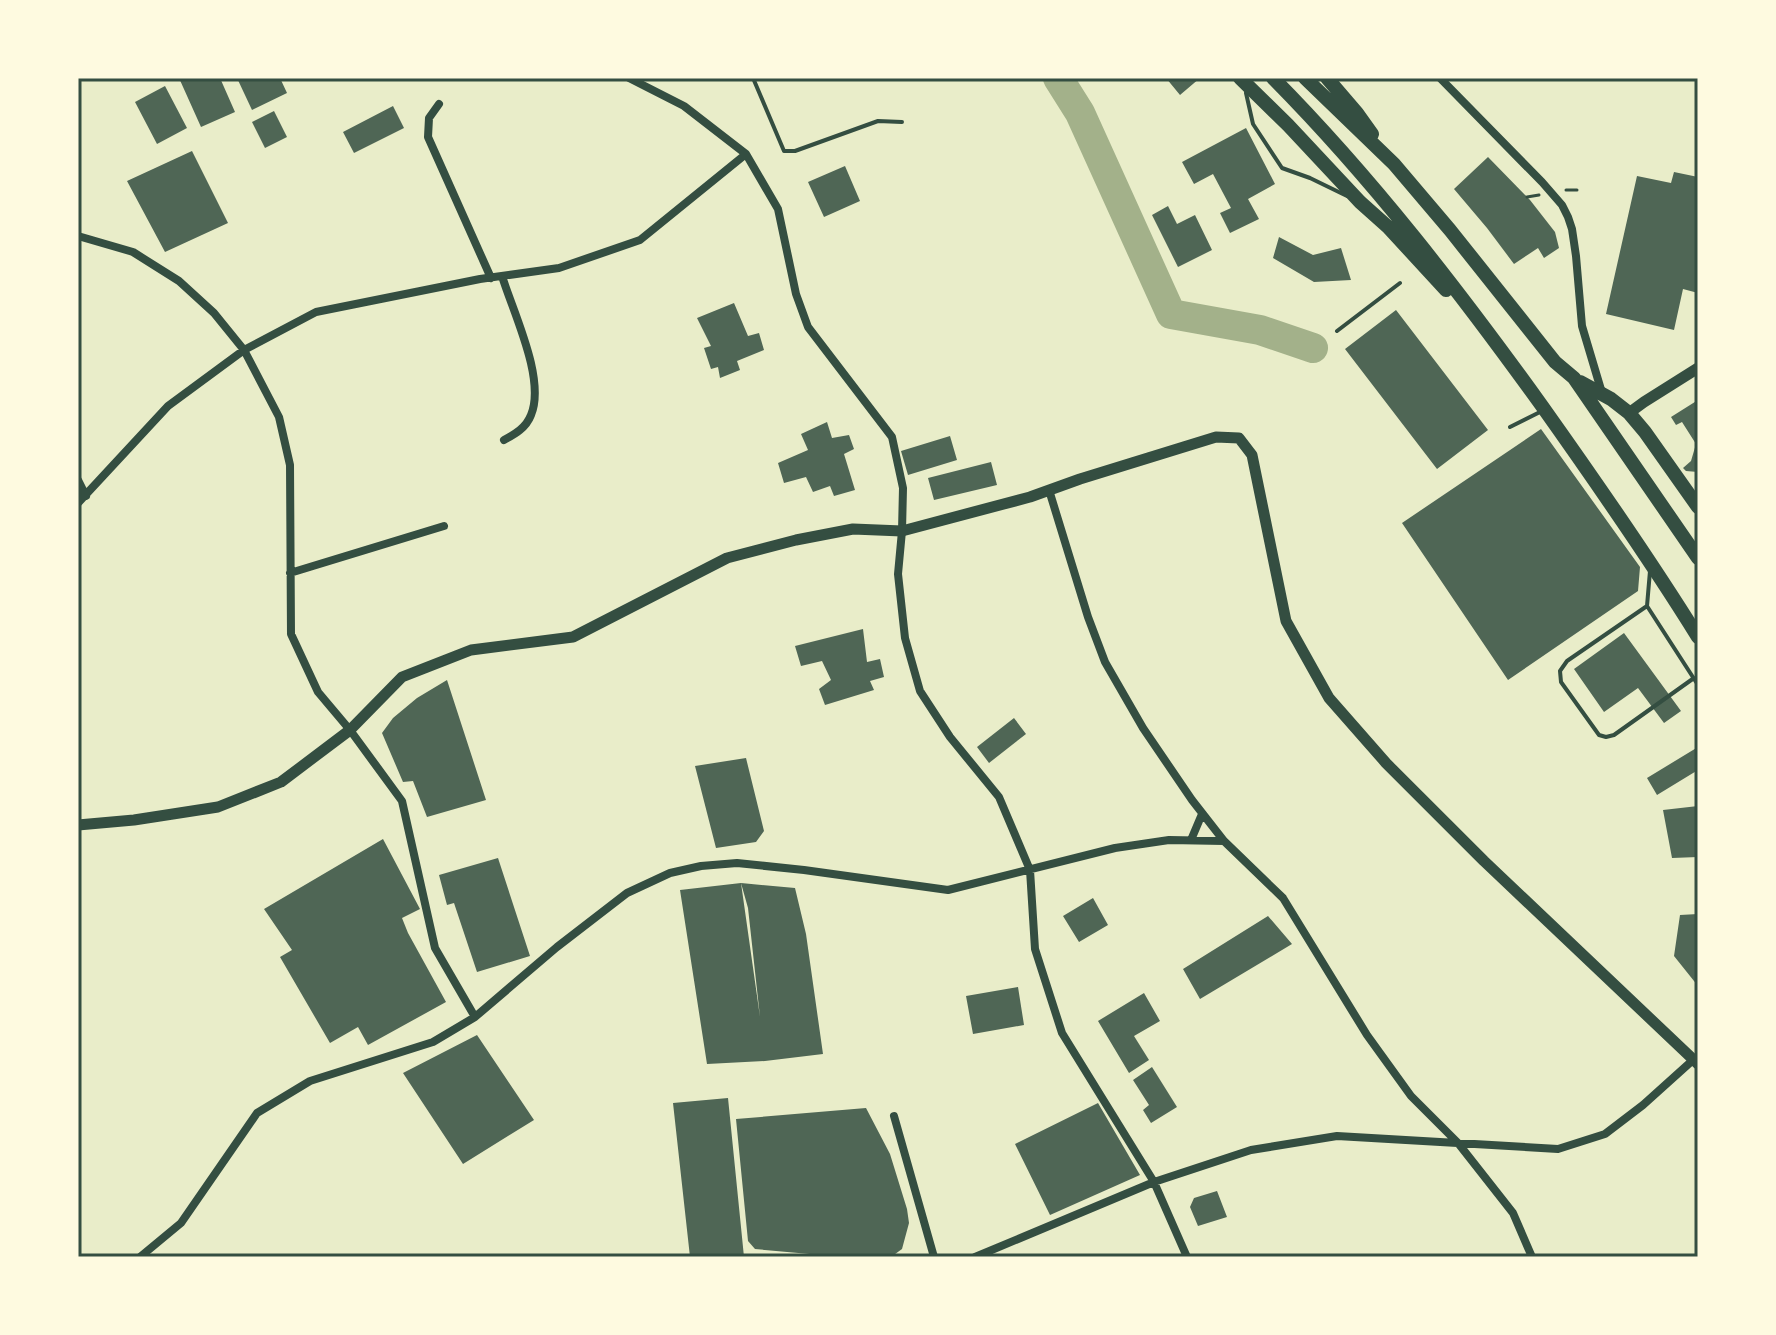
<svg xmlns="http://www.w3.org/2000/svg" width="1776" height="1335" font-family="'Source Serif 4',serif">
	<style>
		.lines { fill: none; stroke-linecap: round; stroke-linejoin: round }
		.river { stroke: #a3b18a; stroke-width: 30 }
		.building { fill: #4f6655 }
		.path { stroke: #344e41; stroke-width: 3 }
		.service { stroke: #344e41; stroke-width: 4 }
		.minor { stroke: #344e41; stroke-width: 8 }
		.tertiary { stroke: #344e41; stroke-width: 11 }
		.trunk { stroke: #344e41; stroke-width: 14 }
		.neatline { fill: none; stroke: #344e41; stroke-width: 3 }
	</style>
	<rect width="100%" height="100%" fill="#e9edc9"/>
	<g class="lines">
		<!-- river -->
		<path class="river" d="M1058,78L1080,113L1171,314L1260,330L1313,348"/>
	</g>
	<!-- building -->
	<path class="building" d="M179,78H220L235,112L201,127Z
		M237,78H280L287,93L252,110Z
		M1166,78H1200L1180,95Z
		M165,86L187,128L157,144L135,102Z
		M393,106L404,128L354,153L343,132Z
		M274,111L287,137L265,148L252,122Z
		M1246,128L1275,184L1248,199L1259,219L1230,233L1220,213L1231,208L1213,174L1194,184L1182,162Z
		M192,151L228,223L165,252L127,181Z
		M1488,157L1530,200L1555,232L1559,248L1544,258L1538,248L1514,264L1487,228L1454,189Z
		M845,166L860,201L824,217L808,182Z
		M1674,172L1698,177V293L1683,289L1674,330L1606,314L1637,176L1671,183Z
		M1168,206L1177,224L1195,215L1212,250L1178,267L1152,215Z
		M1279,237L1313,255L1341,248L1351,280L1314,282L1273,258Z
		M734,303L748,336L759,333L764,350L737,361L740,370L720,378L718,367L711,369L704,348L711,346L697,318Z
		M1396,310L1488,430L1437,469L1345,349Z
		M1698,400V472L1686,471L1683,468L1691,461L1696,444L1682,422L1676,425L1671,417Z
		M827,422L832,438L849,435L854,449L844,454L855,490L834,496L830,486L813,492L806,477L784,483L778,463L808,450L801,434Z
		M1541,429L1640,567L1638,591L1508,680L1402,523Z
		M950,436L957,460L908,475L901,451Z
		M991,462L997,485L934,500L928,478Z
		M863,629L867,662L880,659L884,677L870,681L874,690L825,705L819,689L831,680L822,661L801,666L795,646Z
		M1624,633L1681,711L1664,723L1638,688L1604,712L1574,669Z
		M447,680L486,800L427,817L413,781L403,782L382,733L393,718L417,698Z
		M1014,718L1026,734L989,763L977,747Z
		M1698,747V770L1657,795L1647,778Z
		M746,758L764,831L756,842L716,848L695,766Z
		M1698,806V857L1672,858L1663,810Z
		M383,839L420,909L402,918L408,933L446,1002L368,1045L358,1027L330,1043L280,957L292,950L264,909Z
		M498,858L530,956L477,972L454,903L447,905L439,875Z
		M741,883L795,888L806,934L823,1054L765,1061L707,1064L680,890L741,883L760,1017L748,908Z
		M1093,898L1108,925L1079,942L1063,916Z
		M1698,914V986L1674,956L1680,915Z
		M1268,916L1292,944L1200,999L1183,969Z
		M1018,987L1024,1025L973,1034L966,996Z
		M1144,993L1160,1021L1134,1036L1149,1060L1129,1073L1098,1021Z
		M477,1035L534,1120L463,1164L403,1073Z
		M1152,1067L1177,1107L1151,1123L1143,1110L1149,1105L1133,1080Z
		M728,1098L744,1257H690L673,1103Z
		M1098,1103L1140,1175L1050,1215L1015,1144Z
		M866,1108L890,1154L907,1209L909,1223L902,1249L891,1257H843L755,1249L748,1241L736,1119Z
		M1217,1191L1227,1217L1198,1226L1190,1207L1194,1198Z"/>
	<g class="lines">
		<!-- path -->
		<path class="path" d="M1566,190H1577
			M1527,197L1539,195"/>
		<!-- service -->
		<path class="service" d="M753,78L784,151H795L878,121L902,122
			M1246,93L1253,124L1282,168L1310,178L1347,196
			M1337,331L1400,283
			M1510,427L1540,412
			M1650,571L1647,606L1698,685
			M1647,606L1567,661L1560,671L1561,682L1599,735L1606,737L1614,735L1694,678"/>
		<!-- minor -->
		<path class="minor" d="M629,78L684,106L746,154L778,209L796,294L808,327L892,437L903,488L902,531L898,574L905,638L920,691L950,737L999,797L1030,870L1035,949L1062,1033L1154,1182L1187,1257
			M1440,78L1542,182L1562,205L1568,217L1572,229L1576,256L1582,326L1602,393
			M439,104L429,118L428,137L491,278
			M78,236L133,252L179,281L214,313L244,350L279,417L290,465L291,634L318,692L350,730L402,801L435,948L475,1017
			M502,276C513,312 546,379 531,415C526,428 515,434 504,440
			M78,480L86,496
			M1049,490L1088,617L1105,662L1143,728L1192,800L1224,841L1283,898L1367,1035L1411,1096L1458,1143L1513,1213L1532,1257
			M78,503L168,406L244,350L316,312L480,279L559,268L640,240L746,154
			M290,573L444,526
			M1191,840L1202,814
			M894,1116L934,1257
			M140,1257L181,1223L257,1113L310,1081L433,1042L475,1017L557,947L627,893L670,873L701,866L737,863L804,870L948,890L1115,848L1169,840L1224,841
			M975,1257L1154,1182L1251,1150L1337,1136L1558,1149L1605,1134L1643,1105L1693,1060"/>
		<!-- tertiary -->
		<path class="tertiary" d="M1629,413L1644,402L1698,368
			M78,825L134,820L218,807L281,782L350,730L402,677L471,650L573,637L727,558L796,540L853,529L902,531L1030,497L1080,479L1216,437L1239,438L1252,455L1286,621L1329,698L1386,763L1484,861L1698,1064"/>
		<!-- trunk -->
		<path class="trunk" d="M1240,78L1288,125L1360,202L1388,227L1446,290
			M1273,78C1373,179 1459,291 1542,406C1596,482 1649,558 1698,637
			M1305,78L1394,164L1450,230L1555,362L1574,378L1698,558
			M1327,78L1357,113L1372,134
			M1580,382L1611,399L1629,413L1645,432L1698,507"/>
	</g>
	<!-- border -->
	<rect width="1776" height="1335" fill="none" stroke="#fefae0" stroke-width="160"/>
	<rect x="80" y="80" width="1616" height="1175" class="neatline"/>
</svg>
